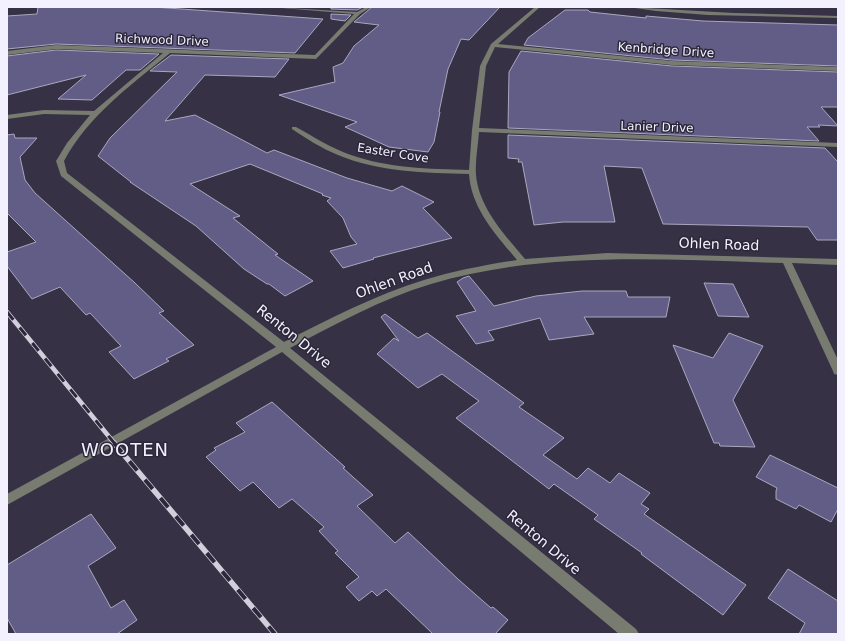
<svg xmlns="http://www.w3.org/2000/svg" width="845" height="641" font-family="'DejaVu Sans',sans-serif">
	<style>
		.building { fill: #625d86; stroke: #a9a7bf }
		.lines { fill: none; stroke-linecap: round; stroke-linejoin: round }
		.minor { fill: #787b70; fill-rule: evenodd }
		.rail-far1-casing { stroke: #d2cfdd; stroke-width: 4.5 }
		.rail-casing { stroke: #d2cfdd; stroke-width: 5.5 }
		.rail-far1 { stroke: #2c273a; stroke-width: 3; stroke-dasharray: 10; stroke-linecap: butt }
		.rail { stroke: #2c273a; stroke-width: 4; stroke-dasharray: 12; stroke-linecap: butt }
		.labels { text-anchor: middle; stroke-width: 3; stroke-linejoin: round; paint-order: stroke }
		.far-street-label { font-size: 12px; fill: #f3f1fe; stroke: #2c273a }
		.street-label { font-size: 14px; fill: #f3f1fe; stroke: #2c273a }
		.near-neighbourhood-label { font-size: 18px; letter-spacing: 1px; fill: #f3f1fe; stroke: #2c273a }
	</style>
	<rect width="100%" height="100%" fill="#363145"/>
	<!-- building -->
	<path class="building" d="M38,7H153L323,19L295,53L56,44L7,49V16L37,14Z
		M331,7H363L357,10L331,9Z
		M372,7H500L469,40L461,39L448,69L439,112H440L434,142L428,152L389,147L345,127L357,122L279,95L335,82L333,67L343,63L354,46L379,25L354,22Z
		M565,10H588L590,12L646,18V16L703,21L838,25V66L672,60L524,45L528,38Z
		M331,14L351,15L345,21L331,19Z
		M56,50L159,54L140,70H126L92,100L58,99L86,75L7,95V56Z
		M521,51L672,66L838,72V107H821L838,126L818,125L820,127H807L819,141L508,128L509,72Z
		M171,55L289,59L275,77L205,75L165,121L195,115L267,153L274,150L347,178L392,191L402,186L434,202L423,208L452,238L373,258L374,259L343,268L330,251L357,244L351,237L343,218L327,201L331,198L322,195L323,194L250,164L190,184L240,216L233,218L278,254L275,255L313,281L285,296L269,284H267L244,269L196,226L130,182H131L98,156L110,138L177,72L150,71Z
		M14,134L15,138H37L20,157L25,180L35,193L135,283L164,311L159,313L194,345L166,359L169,361L134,379L109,352L121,346L90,313L86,315L60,287L32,299L7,266V252L36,242L7,213V135Z
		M508,135L825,148L838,162V240H817L808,227L663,224L642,168L604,166L615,222H563L534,225L522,162H518L519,159L508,158Z
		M469,276L494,306L536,296L582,291H626L628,297H670L666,317H584L594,334L549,340L540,318L488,331L494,340L476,344L456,316L476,311L457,282L463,278Z
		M704,283L733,284L749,317L718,316Z
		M385,314L418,338L427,333L524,403L519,407L564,438L543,455L577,479L588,468L610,483L619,473L650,493L641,504L649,509L644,514L746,585L723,615L641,554L642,553L594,519L598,515L554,484L549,489L456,418L479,401L442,374L418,388L377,354L394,338L399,341L381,317Z
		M729,333L763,346L733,400L755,447L720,446L719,443H714L673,345L713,358Z
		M272,402L345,467L343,468L373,495L357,506L395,543L408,532L459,580L491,608L493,607L508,620L495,634H433L386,589L377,596L372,591L359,601L346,587L359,577L335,553L338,551L319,531L324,527L292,499L279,508L253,482L240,491L206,457L216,450L214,448L245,432L236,423Z
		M770,455L838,488V509L831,522L799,505L796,509L776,499V491L777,488L756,477Z
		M91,514L116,548L88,566L111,608L124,600L137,620L117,634H16L7,618V565Z
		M788,569L838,601V634H799L805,623L768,598Z"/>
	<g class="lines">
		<!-- minor -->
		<path class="minor" d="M270,7L357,12L366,7H371L360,14L316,59L170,53C130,86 89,115 64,161L67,173L284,342C329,319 375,295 424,280C454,271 485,265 517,260C496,235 471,208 469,174C425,173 379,172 338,155C321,148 307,139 292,129V127H296C314,137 331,148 351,155C388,168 429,169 469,170L472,130L480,66L491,44L535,7H540L498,44L672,61L838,67V71L672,65L495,47L486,66L479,128L838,143V147L479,132C478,146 475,161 476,175C479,208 505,235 525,259L607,253L838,259V265L792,263L838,360V375L834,374L833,371L783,263C665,260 545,250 431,284C381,299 336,324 290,348L636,629L639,634H619L282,352L7,505V494L276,347L61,176L56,161L67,143L90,115L44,114L7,119V115L44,110L94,111L163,53L56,49L7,55V51L56,45L315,55L354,14Z
			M628,7L734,13L838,16V18L708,15L656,11Z"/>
		<!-- rail-far1 casing -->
		<g class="rail-far1-casing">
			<path id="rail-far1" d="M7,312L115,444"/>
		</g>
		<!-- rail casing -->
		<g class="rail-casing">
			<path id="rail" d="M114,443L275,634"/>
		</g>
		<!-- rail-far1 -->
		<use href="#rail-far1" class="rail-far1"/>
		<!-- rail -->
		<use href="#rail" class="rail"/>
	</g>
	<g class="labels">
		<!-- far-street labels -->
		<g class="far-street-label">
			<text transform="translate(162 40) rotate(2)" y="4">Richwood Drive</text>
			<text transform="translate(666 50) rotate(4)" y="4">Kenbridge Drive</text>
			<text transform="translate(657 127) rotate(2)" y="4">Lanier Drive</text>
			<text transform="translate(393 153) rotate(9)" y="4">Easter Cove</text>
		</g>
		<!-- street labels -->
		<g class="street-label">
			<text transform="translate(719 244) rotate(2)" y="5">Ohlen Road</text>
			<text transform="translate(394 280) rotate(-20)" y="5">Ohlen Road</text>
			<text transform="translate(294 336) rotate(39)" y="5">Renton Drive</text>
			<text transform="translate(544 542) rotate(40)" y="5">Renton Drive</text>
		</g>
		<!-- near-neighbourhood labels -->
		<g class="near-neighbourhood-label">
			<text x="125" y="456">WOOTEN</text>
		</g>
	</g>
	<!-- border -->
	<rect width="845" height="641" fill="none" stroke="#f3f1fe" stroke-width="16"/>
</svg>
